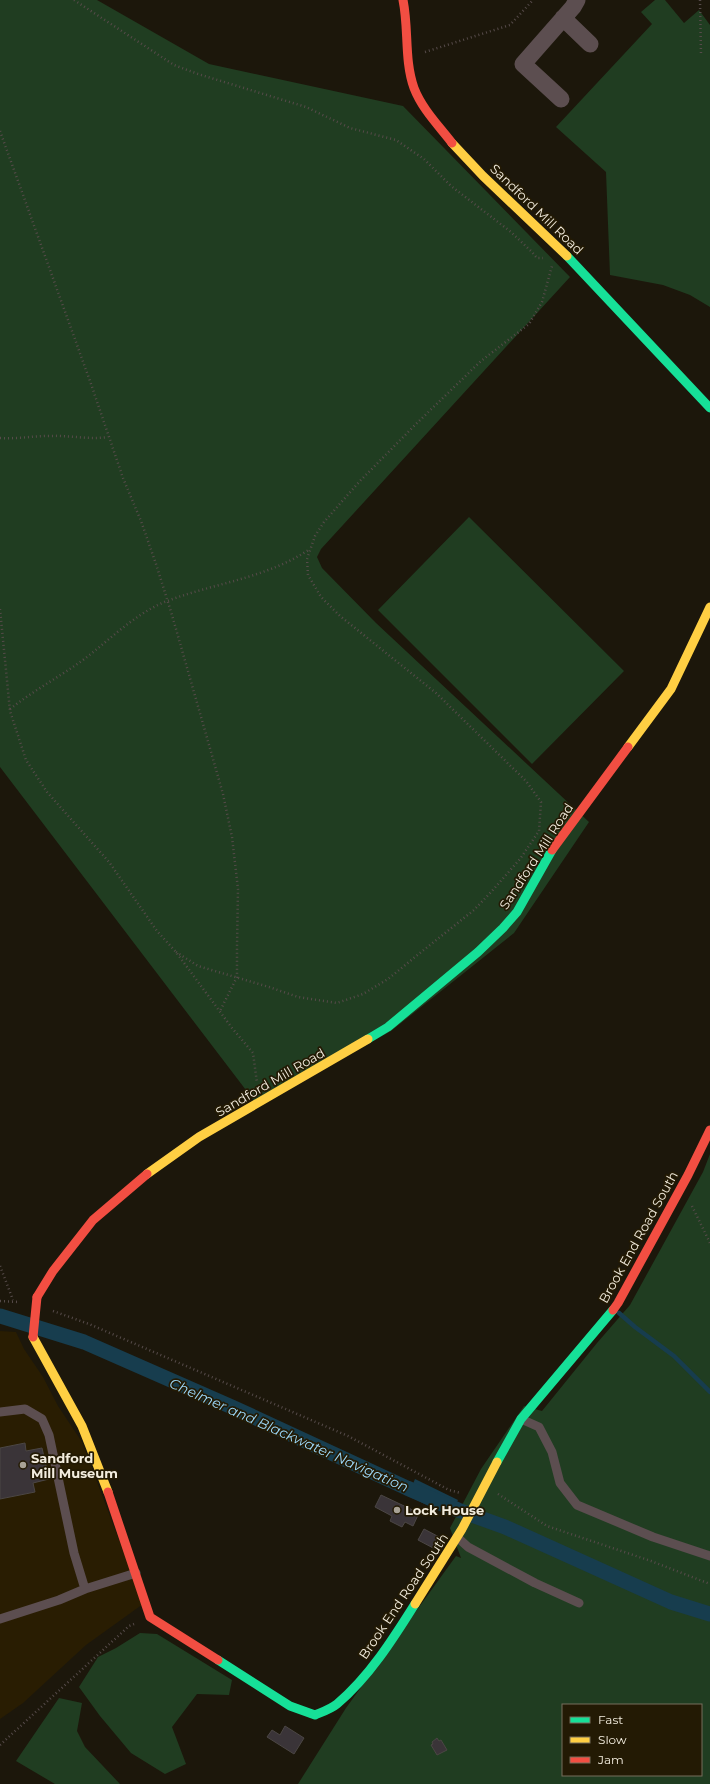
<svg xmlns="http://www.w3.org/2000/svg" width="710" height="1784" font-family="Montserrat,sans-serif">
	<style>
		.built { fill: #291d02 }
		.green { fill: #203d21; fill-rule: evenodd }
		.water { fill: #173d4e }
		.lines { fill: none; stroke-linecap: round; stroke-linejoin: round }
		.stream { stroke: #173d4e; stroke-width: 4.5 }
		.canal { stroke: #173d4e; stroke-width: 15 }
		.building { fill: #3a3438; stroke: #4b4644 }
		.path { stroke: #564b4a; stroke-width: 2.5; stroke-dasharray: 1 3; stroke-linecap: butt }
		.lane { stroke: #5c4e50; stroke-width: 9 }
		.street { stroke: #5c4e50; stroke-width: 17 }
		.fast { stroke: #16e098; stroke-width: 9 }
		.slow { stroke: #ffcf43; stroke-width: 9 }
		.jam { stroke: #f24e42; stroke-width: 9 }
		.jam-bridge { stroke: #f24e42; stroke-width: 9 }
		.poi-dot { fill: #a8a295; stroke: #231a04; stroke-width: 1.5 }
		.labels { text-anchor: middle; stroke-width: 3.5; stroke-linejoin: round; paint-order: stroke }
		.street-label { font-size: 13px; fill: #f3eddf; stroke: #231a04 }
		.poi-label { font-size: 13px; font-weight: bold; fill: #f3eddf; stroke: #231a04; text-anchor: start }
		.water-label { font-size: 14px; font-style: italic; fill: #9dd9fa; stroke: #231a04 }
	</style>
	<rect width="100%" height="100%" fill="#1c170b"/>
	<!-- built -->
	<path class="built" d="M0,1331L16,1332L24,1349L43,1377L58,1406L82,1442L143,1604L86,1645L23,1703L0,1719Z"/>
	<!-- green -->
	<path class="green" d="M0,0H97L209,64L403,106L570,277L321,549L317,557L322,568L376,623L589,822L514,933L391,1031L258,1106L0,767Z
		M655,0H665L684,23L699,10L710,25V307L690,295L663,285L610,275L606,172L556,127L652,24L641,12Z
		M469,517L624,671L532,764L378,610Z
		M710,1154V1784H298L346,1708L456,1556L461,1558L450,1528L481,1469L524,1406L542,1411L597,1343L630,1305L703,1172ZM563,1705H701V1775H563Z
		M140,1633L157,1634L232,1680L229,1695L197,1694L172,1727L186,1764L165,1774L131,1753L100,1716L79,1687L98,1657L116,1648Z
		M59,1698L82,1703L77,1731L85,1747L120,1784H55L16,1761Z"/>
	<!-- water -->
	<path class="water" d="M415,1479L458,1500L450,1516L408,1496Z"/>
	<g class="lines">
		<!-- stream -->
		<path class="stream" d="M619,1313L635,1327L674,1356L710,1392"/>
		<!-- canal -->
		<path class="canal" d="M0,1316L84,1342L232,1407L407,1488L458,1510L505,1527L671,1602L710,1614"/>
	</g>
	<!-- building -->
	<path class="building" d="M25,1443L26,1451L42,1448L49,1479L33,1483L35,1492L0,1499V1448Z
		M381,1495L419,1513L413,1526L405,1522L402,1527L390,1521L392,1516L375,1507Z
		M424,1529L443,1539L437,1550L418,1540Z
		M285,1726L304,1738L294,1754L267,1737L272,1730L280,1735Z
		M437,1738L439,1741L441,1740L447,1750L437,1755L431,1745L433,1744L432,1742Z"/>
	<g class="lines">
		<!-- path -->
		<path class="path" d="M74,0L174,65L198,74L306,107L350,128L396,140L424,159L451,186L511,232L531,251L537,258H543
			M700,0L701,55
			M425,52L510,25L533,0
			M0,131L90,381L123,478L141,521L156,564L172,615L223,794L232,837L238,889L237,947V977L220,1011
			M0,438C17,439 33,436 50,436C69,435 88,440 108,437
			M0,609L10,711L26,760L47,792L109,862L157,931L176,952L232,1028L253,1053L257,1083
			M10,709C33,691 59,677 83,660C111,639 134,614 167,601C215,583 267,578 310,549
			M176,952L198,966L269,987L298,997L337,1003L363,994L388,979L420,953L474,910L492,891L520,859L539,831L541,802L526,781L436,693L340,616L321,597L308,575L307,559L315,536L324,522L360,481L416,424L481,361L529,324L542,302L552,266
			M692,1206L710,1243
			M0,1266L13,1300
			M0,1301L19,1302
			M53,1311L89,1324L348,1436L449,1490L461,1493
			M498,1494L547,1526L651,1561L710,1584
			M0,1745L129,1626L134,1624"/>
		<!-- lane -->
		<path class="lane" d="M0,1412L25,1409L42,1419L49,1435L74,1553L85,1589L59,1600L0,1619
			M521,1419L539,1427L552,1452L560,1483L577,1505L653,1537L710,1556
			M457,1537L468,1547L535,1583L579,1603
			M85,1589L136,1573"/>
		<!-- street -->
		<path class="street" d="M563,18L590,44
			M561,99L523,64L573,7L577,0"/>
		<!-- fast -->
		<path class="fast" d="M567,256L710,408
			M368,1039L388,1027L478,952L503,928L517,912L552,850
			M497,1462L521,1419L613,1310
			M218,1660L290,1706L315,1715C322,1712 331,1709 337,1704C369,1677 393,1639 415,1604"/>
		<!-- slow -->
		<path class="slow" d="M452,143L483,176L567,256
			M628,747L671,689L710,607
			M147,1174L199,1137L368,1039
			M33,1337L82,1426L108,1492
			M415,1604L462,1529L497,1462"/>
		<!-- jam -->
		<path class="jam" d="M403,0C409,29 404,60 414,88C422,109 439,126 452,143
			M552,850L628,747
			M37,1297L53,1271L93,1220L147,1174
			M613,1310L618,1303L688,1175L710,1130
			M108,1492L150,1617L218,1660"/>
		<!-- jam-bridge -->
		<path class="jam-bridge" d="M33,1337L37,1297"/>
	</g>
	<!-- markers -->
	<g class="poi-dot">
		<circle cx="23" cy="1465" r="4"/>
		<circle cx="397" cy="1510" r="4"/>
	</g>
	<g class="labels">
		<!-- street labels -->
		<g class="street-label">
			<text transform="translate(537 209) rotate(44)" y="5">Sandford Mill Road</text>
			<text transform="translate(536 856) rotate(-57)" y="5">Sandford Mill Road</text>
			<text transform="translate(270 1082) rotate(-30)" y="5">Sandford Mill Road</text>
			<text transform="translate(638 1237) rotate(-61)" y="5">Brook End Road South</text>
			<text transform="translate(403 1596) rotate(-56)" y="5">Brook End Road South</text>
		</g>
		<!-- poi labels -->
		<g class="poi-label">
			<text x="31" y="1463">Sandford<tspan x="31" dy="15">Mill Museum</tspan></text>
			<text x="405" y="1515">Lock House</text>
		</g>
		<!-- water labels -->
		<g class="water-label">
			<text transform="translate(289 1435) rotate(24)" y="5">Chelmer and Blackwater Navigation</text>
		</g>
	</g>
	<!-- legend -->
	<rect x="562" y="1704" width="140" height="72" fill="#231a04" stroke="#766e5c"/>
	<rect x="570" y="1717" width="20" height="6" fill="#16e098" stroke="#766e5c"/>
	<text x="598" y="1724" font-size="12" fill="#f3eddf">Fast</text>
	<rect x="570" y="1737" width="20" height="6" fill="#ffcf43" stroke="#766e5c"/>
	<text x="598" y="1744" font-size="12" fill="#f3eddf">Slow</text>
	<rect x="570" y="1757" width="20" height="6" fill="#f24e42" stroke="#766e5c"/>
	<text x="598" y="1764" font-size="12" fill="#f3eddf">Jam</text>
</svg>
